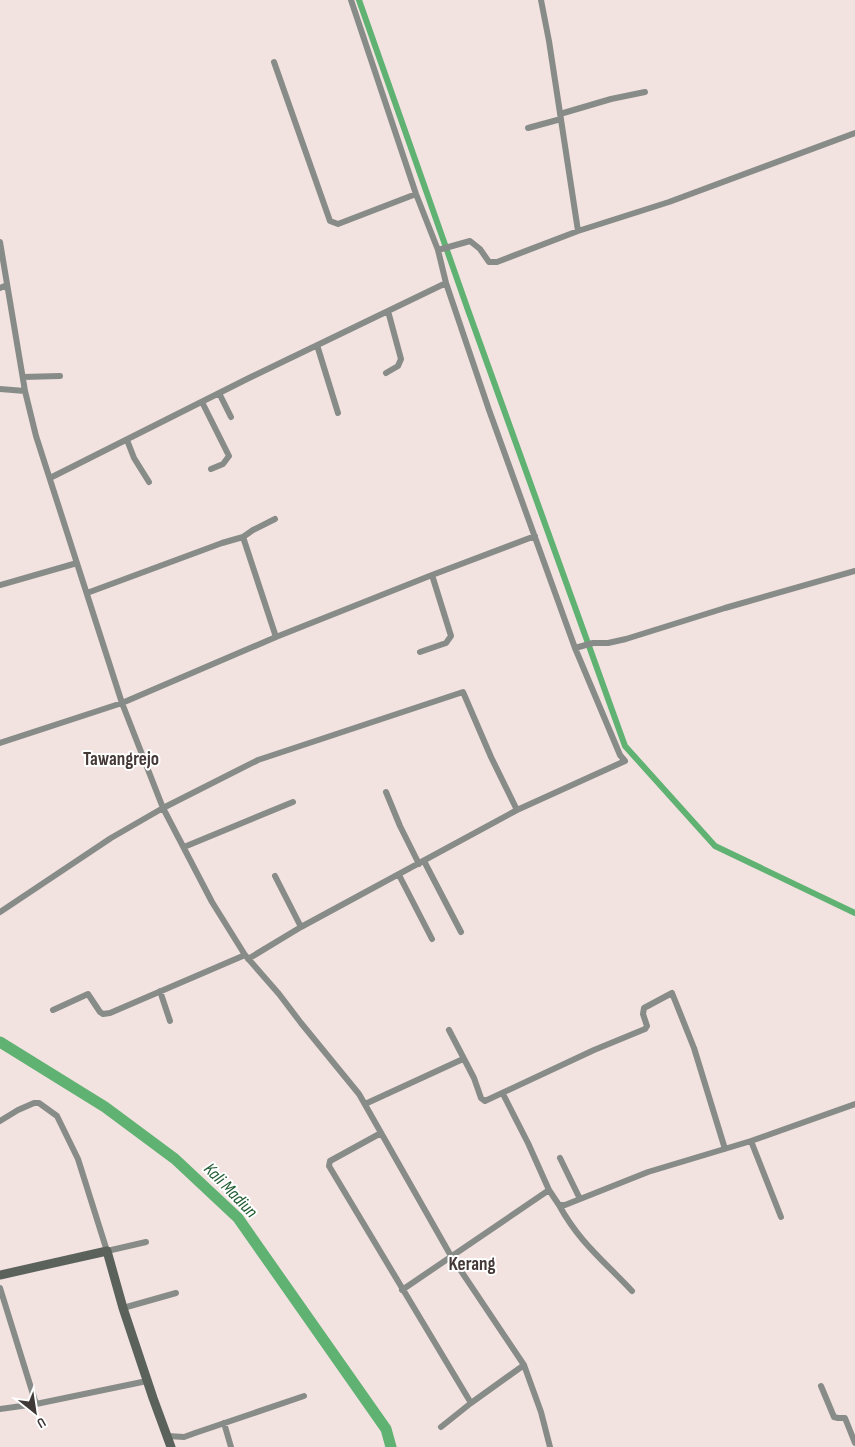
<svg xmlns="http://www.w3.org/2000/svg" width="855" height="1447" font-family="'Sofia Sans Condensed',sans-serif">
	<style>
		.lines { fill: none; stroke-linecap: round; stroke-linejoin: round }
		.canal { stroke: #5fb272; stroke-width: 6 }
		.river { stroke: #5fb272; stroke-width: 11 }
		.street { stroke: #888c88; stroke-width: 6 }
		.secondary { stroke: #5b625c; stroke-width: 9 }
		.labels { text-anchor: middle; stroke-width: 4; stroke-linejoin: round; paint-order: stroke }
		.water-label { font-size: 18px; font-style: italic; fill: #225c32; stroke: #fff }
		.quarter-label { font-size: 19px; font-weight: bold; fill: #453937; stroke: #fff }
	</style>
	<rect width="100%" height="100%" fill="#f2e2e0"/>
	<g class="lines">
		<!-- canal -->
		<path class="canal" d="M359,0L468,310L625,746L715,846L855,913"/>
		<!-- river -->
		<path class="river" d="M0,1042L105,1107L175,1159L238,1218L386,1429L391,1447"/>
		<!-- street -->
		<path class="street" d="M541,0L549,41L578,231
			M274,62L330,221L338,224L416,194
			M560,114L611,99L645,92
			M528,128L561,119
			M0,242L25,391L36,436L122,703L163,808L212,902L245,955L279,994L301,1023L359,1094L451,1256L524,1365L541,1412L550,1447
			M438,250L470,241L480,249L489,262H497L578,231L669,202L855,133
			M0,288L7,285
			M317,345L338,413
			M386,373L398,366L401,359L388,311
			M23,377L60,376
			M0,389L25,391
			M219,393L231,417
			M202,402L229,456L223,464L211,469
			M127,440L134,458L149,482
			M50,478L249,378L446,283
			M275,519L253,530L243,537L276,637
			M0,585L77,563
			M87,593L222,543L243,537
			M575,648L593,643H608L626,639L725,608L855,571
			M420,652L446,643L451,636L432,575
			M0,743L122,703L276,637L432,575L535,536
			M386,792L400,826L419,864
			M184,847L293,802
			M424,861L461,932
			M399,875L432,939
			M275,876L301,927
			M0,912L111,838L163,808L258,760L463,692L491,757L517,810
			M248,959L301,927L517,810L625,761L620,755L575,648L489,410L446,283L438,250L416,194L351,0
			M160,991L170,1021
			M53,1010L88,994L100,1012L103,1014L110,1013L245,955
			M449,1030L474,1078L481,1098L485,1101L594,1050L645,1029L647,1026L643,1014L644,1008L672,993L694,1048L725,1149
			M503,1094L528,1143L549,1190
			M365,1104L463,1059
			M0,1121L18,1110L34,1103H39L57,1116L78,1159L107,1251L146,1242
			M381,1133L330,1161L329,1166L471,1403L524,1365
			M751,1141L781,1217
			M560,1158L580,1199
			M559,1205C579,1242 604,1261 632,1291
			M0,1288L36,1404
			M402,1290L549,1190L559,1205H565L648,1172L751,1141L855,1104
			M123,1308L176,1293
			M821,1386L834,1417L838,1418H845L855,1443
			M0,1409L36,1404L147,1381
			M224,1423L231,1447
			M441,1427L471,1403
			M168,1436L184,1437L195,1433L304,1396"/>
		<!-- secondary -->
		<path class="secondary" d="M0,1275L107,1251L123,1308L153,1398L171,1447"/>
	</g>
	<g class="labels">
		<!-- water labels -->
		<g class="water-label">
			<text transform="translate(231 1190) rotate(46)" y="6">Kali Madiun</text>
		</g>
		<!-- quarter labels -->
		<g class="quarter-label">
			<text x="121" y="765">Tawangrejo</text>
			<text x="472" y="1270">Kerang</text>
		</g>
	</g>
	<!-- north arrow -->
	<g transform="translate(35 1412) rotate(150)" stroke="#ffffff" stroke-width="4" paint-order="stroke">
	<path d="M0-4L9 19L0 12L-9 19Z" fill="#3e3837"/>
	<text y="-8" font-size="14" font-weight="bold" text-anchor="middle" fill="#3e3837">U</text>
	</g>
</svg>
